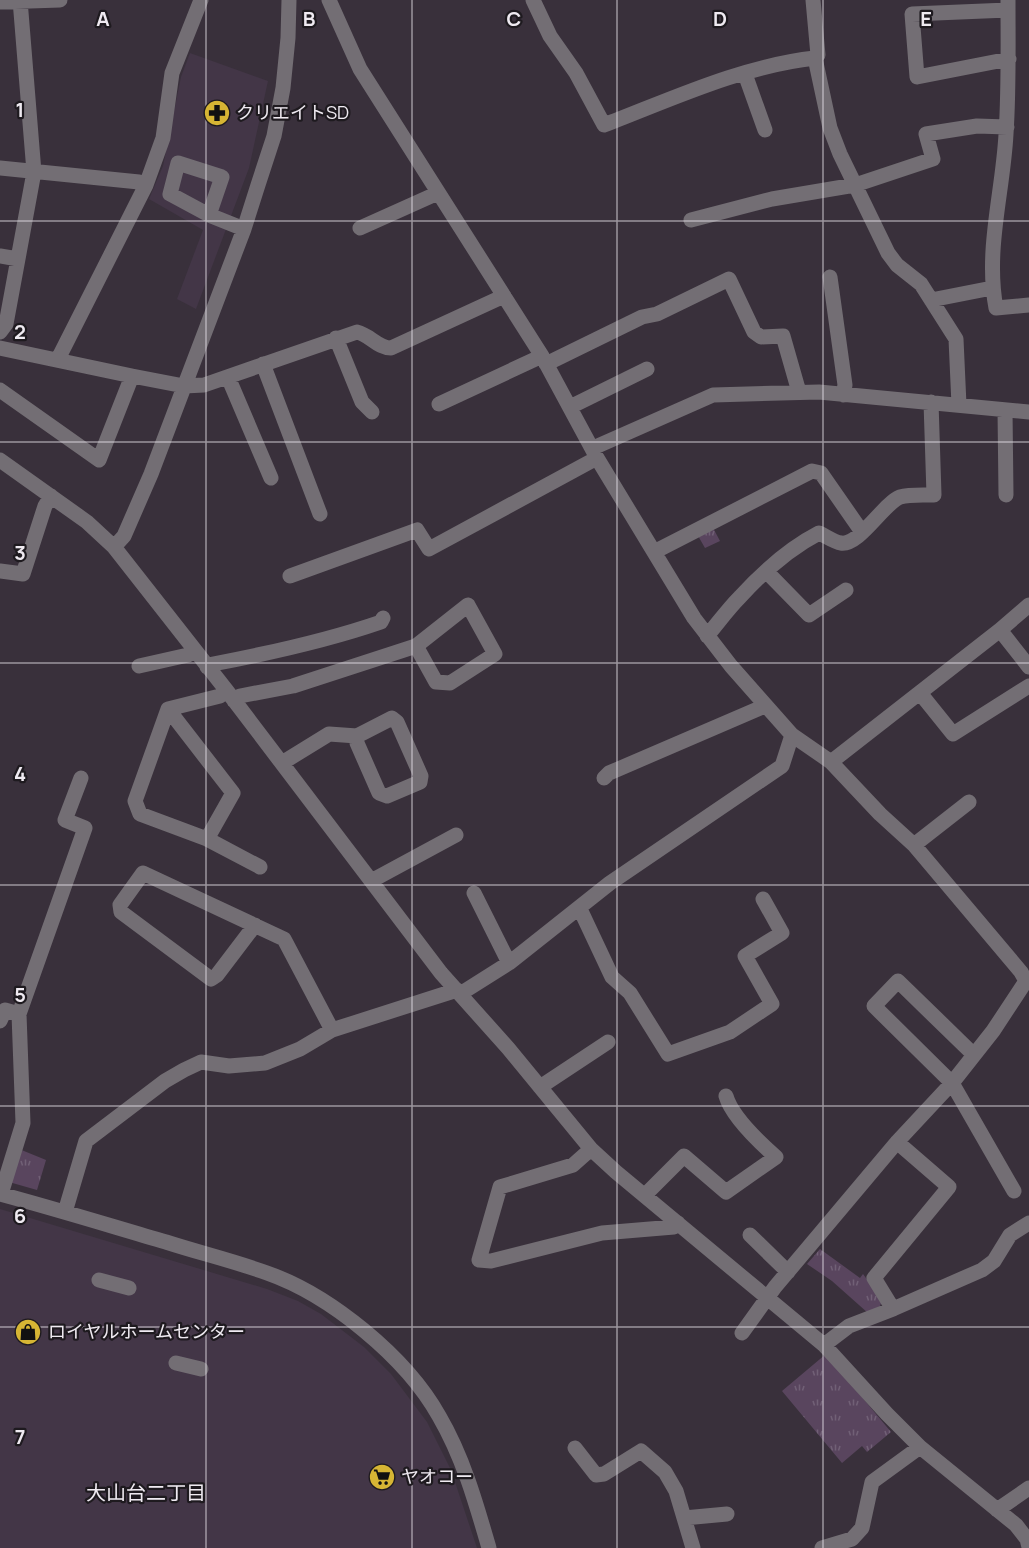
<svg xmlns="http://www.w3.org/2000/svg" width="1029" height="1548" font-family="Manrope,'Noto Sans JP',sans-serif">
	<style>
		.built { fill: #433647 }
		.park { fill: url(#park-tufts) }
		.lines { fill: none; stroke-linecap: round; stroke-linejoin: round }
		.minor { stroke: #736e74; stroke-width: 15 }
		.grid { fill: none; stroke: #efeaf1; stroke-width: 1.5; stroke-opacity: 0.55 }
		.labels { text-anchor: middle; stroke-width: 4.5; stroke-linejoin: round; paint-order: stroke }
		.poi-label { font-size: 18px; fill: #efeaf1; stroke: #1e1a1f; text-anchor: start }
		.neighbourhood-label { font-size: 20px; fill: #efeaf1; stroke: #1e1a1f }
		.grid-label { font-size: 20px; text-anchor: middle; font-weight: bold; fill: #efeaf1; stroke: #1e1a1f; stroke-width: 4.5; stroke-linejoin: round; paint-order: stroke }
	</style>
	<defs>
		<pattern id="park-tufts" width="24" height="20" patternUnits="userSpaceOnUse" patternTransform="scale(1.5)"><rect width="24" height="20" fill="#59455e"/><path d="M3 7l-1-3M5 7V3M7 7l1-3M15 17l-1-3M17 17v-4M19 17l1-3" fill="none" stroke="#716076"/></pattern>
	</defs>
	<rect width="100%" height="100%" fill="#39303b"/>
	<!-- built -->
	<path class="built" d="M190,53L268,81L249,168L196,309L177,299L203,230L149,199L163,166L181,77Z
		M0,1209L267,1289L298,1301L321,1314L364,1347L391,1374L427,1422L451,1470L477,1548H0Z"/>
	<!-- park -->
	<path class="park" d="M712,526L720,541L705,548L697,534Z
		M19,1149L46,1160L37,1190L9,1182Z
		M820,1249L860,1278L863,1274L882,1300L880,1306L868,1313L832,1281L807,1264Z
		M826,1354L891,1432L867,1452L862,1446L842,1463L782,1391Z"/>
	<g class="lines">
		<!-- minor -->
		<path class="minor" d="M329,0L360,69L542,356L597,458L694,618L731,666L792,735L831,762L880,814L914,845L1021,972L1026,981L993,1031L952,1083L897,1142L775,1287L742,1333
			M533,0L550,36L576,73L604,125C672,99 742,66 815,58L830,128L840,154L888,253L897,265L921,284L956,339L959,405
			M813,0L818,55L815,58
			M1008,0C1008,45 1009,89 1006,134C1003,192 985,250 996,308L1029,305
			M0,2L60,0
			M1008,10L912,14L917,77L1009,59
			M745,74L765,130
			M0,168L139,182L146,185
			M209,215L222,177L178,163L170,194L209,215L244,229
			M691,220L772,199L855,185L933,159L926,134L977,126L1007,127
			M360,228L438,193
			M0,256L18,259
			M830,277L845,385L843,395
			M931,300L992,288
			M0,332L6,324L34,172L20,0
			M336,338L362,402L372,412
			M0,348L132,376L99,460L0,390
			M58,359L146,185L163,138L172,73L201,0
			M263,364L320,514
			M546,364L642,317L657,314L729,279L754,332L761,337L783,336L799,392
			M132,376L184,386L204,385L357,332C370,335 378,348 391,348L504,296
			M228,377L271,478
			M439,404L542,356
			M570,407L647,369
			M1005,410L1006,495
			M593,448L713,395L819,392L1029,412
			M0,460L87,522L114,547L227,691L441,973L508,1048L591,1149L616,1172L824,1345L887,1414L920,1447L1016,1525L1027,1539L1029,1547
			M114,547L124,536L151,474L244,229L258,185L274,136L283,88L288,38L289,0
			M654,552L812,471L821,473L862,532
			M0,571L23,574L45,506L51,496
			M766,571L809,615L846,590
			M290,576L417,530L429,549L597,458
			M1000,630L1029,667
			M707,636C718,623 728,609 740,597C762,573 790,548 819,533C826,536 834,542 841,543C859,546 883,504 900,497C910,494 924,495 934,495L931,402
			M139,666L188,655L195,651
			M207,667L213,664C271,653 326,641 381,622L383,618
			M227,691L220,696L168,709L135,801L140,814L207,839L260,867
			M920,693L953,734L1029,686
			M234,701L240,696L293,686L416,646L468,605L495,654L450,683L436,682L416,646
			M168,709L233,793L207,839
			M831,762L1000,630L1029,605
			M282,763L329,734L357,736L392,718L397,722L421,776L420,782L387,796L379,793L357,743V736
			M604,778L609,773L765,706
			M914,845L969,802
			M371,881L456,835
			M474,893L509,963
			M580,909L612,977L630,993L668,1054L730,1032L772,1004L745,956L782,933L763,899
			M255,925L217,975L211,979L121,912L120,905L143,873L284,939L332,1030
			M460,994L509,963L610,883L782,766L792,735
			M0,1021L5,1010L19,1014
			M974,1055L898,981L874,1006L952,1083L1014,1191
			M540,1087L608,1042
			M591,1149L573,1165L500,1187L479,1260L491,1261L602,1233L674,1227L678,1223
			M0,1194C56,1209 111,1226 166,1242C200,1253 234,1261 267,1273C330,1295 406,1357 439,1416C463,1457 476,1503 489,1548
			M1,1194L23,1123L19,1014L85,828L65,820L81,778
			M645,1195L684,1156L726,1192L776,1157C759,1142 732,1117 726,1096
			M65,1212L86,1141L165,1081L184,1070L201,1062L229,1066L265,1063L300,1049L332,1030L457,990
			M750,1235L788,1272
			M99,1280L129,1288
			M893,1309L874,1278L949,1187L897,1142
			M824,1345L849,1326L893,1309L982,1270L994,1261L1010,1235L1029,1223
			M176,1363L201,1369
			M575,1448L596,1475L604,1474L641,1451L665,1472L676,1491L693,1548
			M997,1510L1029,1488
			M684,1518L727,1514
			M822,1548L852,1539L862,1528L872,1482L920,1447"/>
	</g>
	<!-- grid -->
	<path class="grid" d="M206,0V1548M412,0V1548M617,0V1548M823,0V1548M0,221H1029M0,442H1029M0,663H1029M0,885H1029M0,1106H1029M0,1327H1029"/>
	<!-- icons -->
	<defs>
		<g id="pharmacy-disc" transform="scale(1.35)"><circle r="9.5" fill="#d6b534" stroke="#1e1a1f"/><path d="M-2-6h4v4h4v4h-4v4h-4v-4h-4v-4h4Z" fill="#111"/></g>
		<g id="shop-disc" transform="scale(1.35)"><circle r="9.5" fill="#d6b534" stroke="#1e1a1f"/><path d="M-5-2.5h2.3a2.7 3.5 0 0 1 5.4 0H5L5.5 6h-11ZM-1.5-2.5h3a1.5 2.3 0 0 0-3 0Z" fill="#111"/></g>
		<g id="supermarket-disc" transform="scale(1.35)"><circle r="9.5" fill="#d6b534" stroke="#1e1a1f"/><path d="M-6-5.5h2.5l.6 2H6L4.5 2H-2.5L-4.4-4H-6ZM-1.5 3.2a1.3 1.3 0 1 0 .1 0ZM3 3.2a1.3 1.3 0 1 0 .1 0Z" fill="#111"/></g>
	</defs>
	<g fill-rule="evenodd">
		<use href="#pharmacy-disc" x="217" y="113"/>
		<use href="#shop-disc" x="28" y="1332"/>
		<use href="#supermarket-disc" x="382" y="1477"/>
	</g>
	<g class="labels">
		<!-- poi labels -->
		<g class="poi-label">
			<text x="236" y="119">クリエイトSD</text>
			<text x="48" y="1338">ロイヤルホームセンター</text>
			<text x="401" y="1483">ヤオコー</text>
		</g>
		<!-- neighbourhood labels -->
		<g class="neighbourhood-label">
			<text x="146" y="1500">大山台二丁目</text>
		</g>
	</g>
	<g class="grid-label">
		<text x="103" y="26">A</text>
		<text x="309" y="26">B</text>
		<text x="514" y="26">C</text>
		<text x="720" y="26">D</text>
		<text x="926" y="26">E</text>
		<text x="20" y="117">1</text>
		<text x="20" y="339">2</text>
		<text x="20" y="560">3</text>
		<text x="20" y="781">4</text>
		<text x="20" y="1002">5</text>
		<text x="20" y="1223">6</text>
		<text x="20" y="1444">7</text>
	</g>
</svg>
